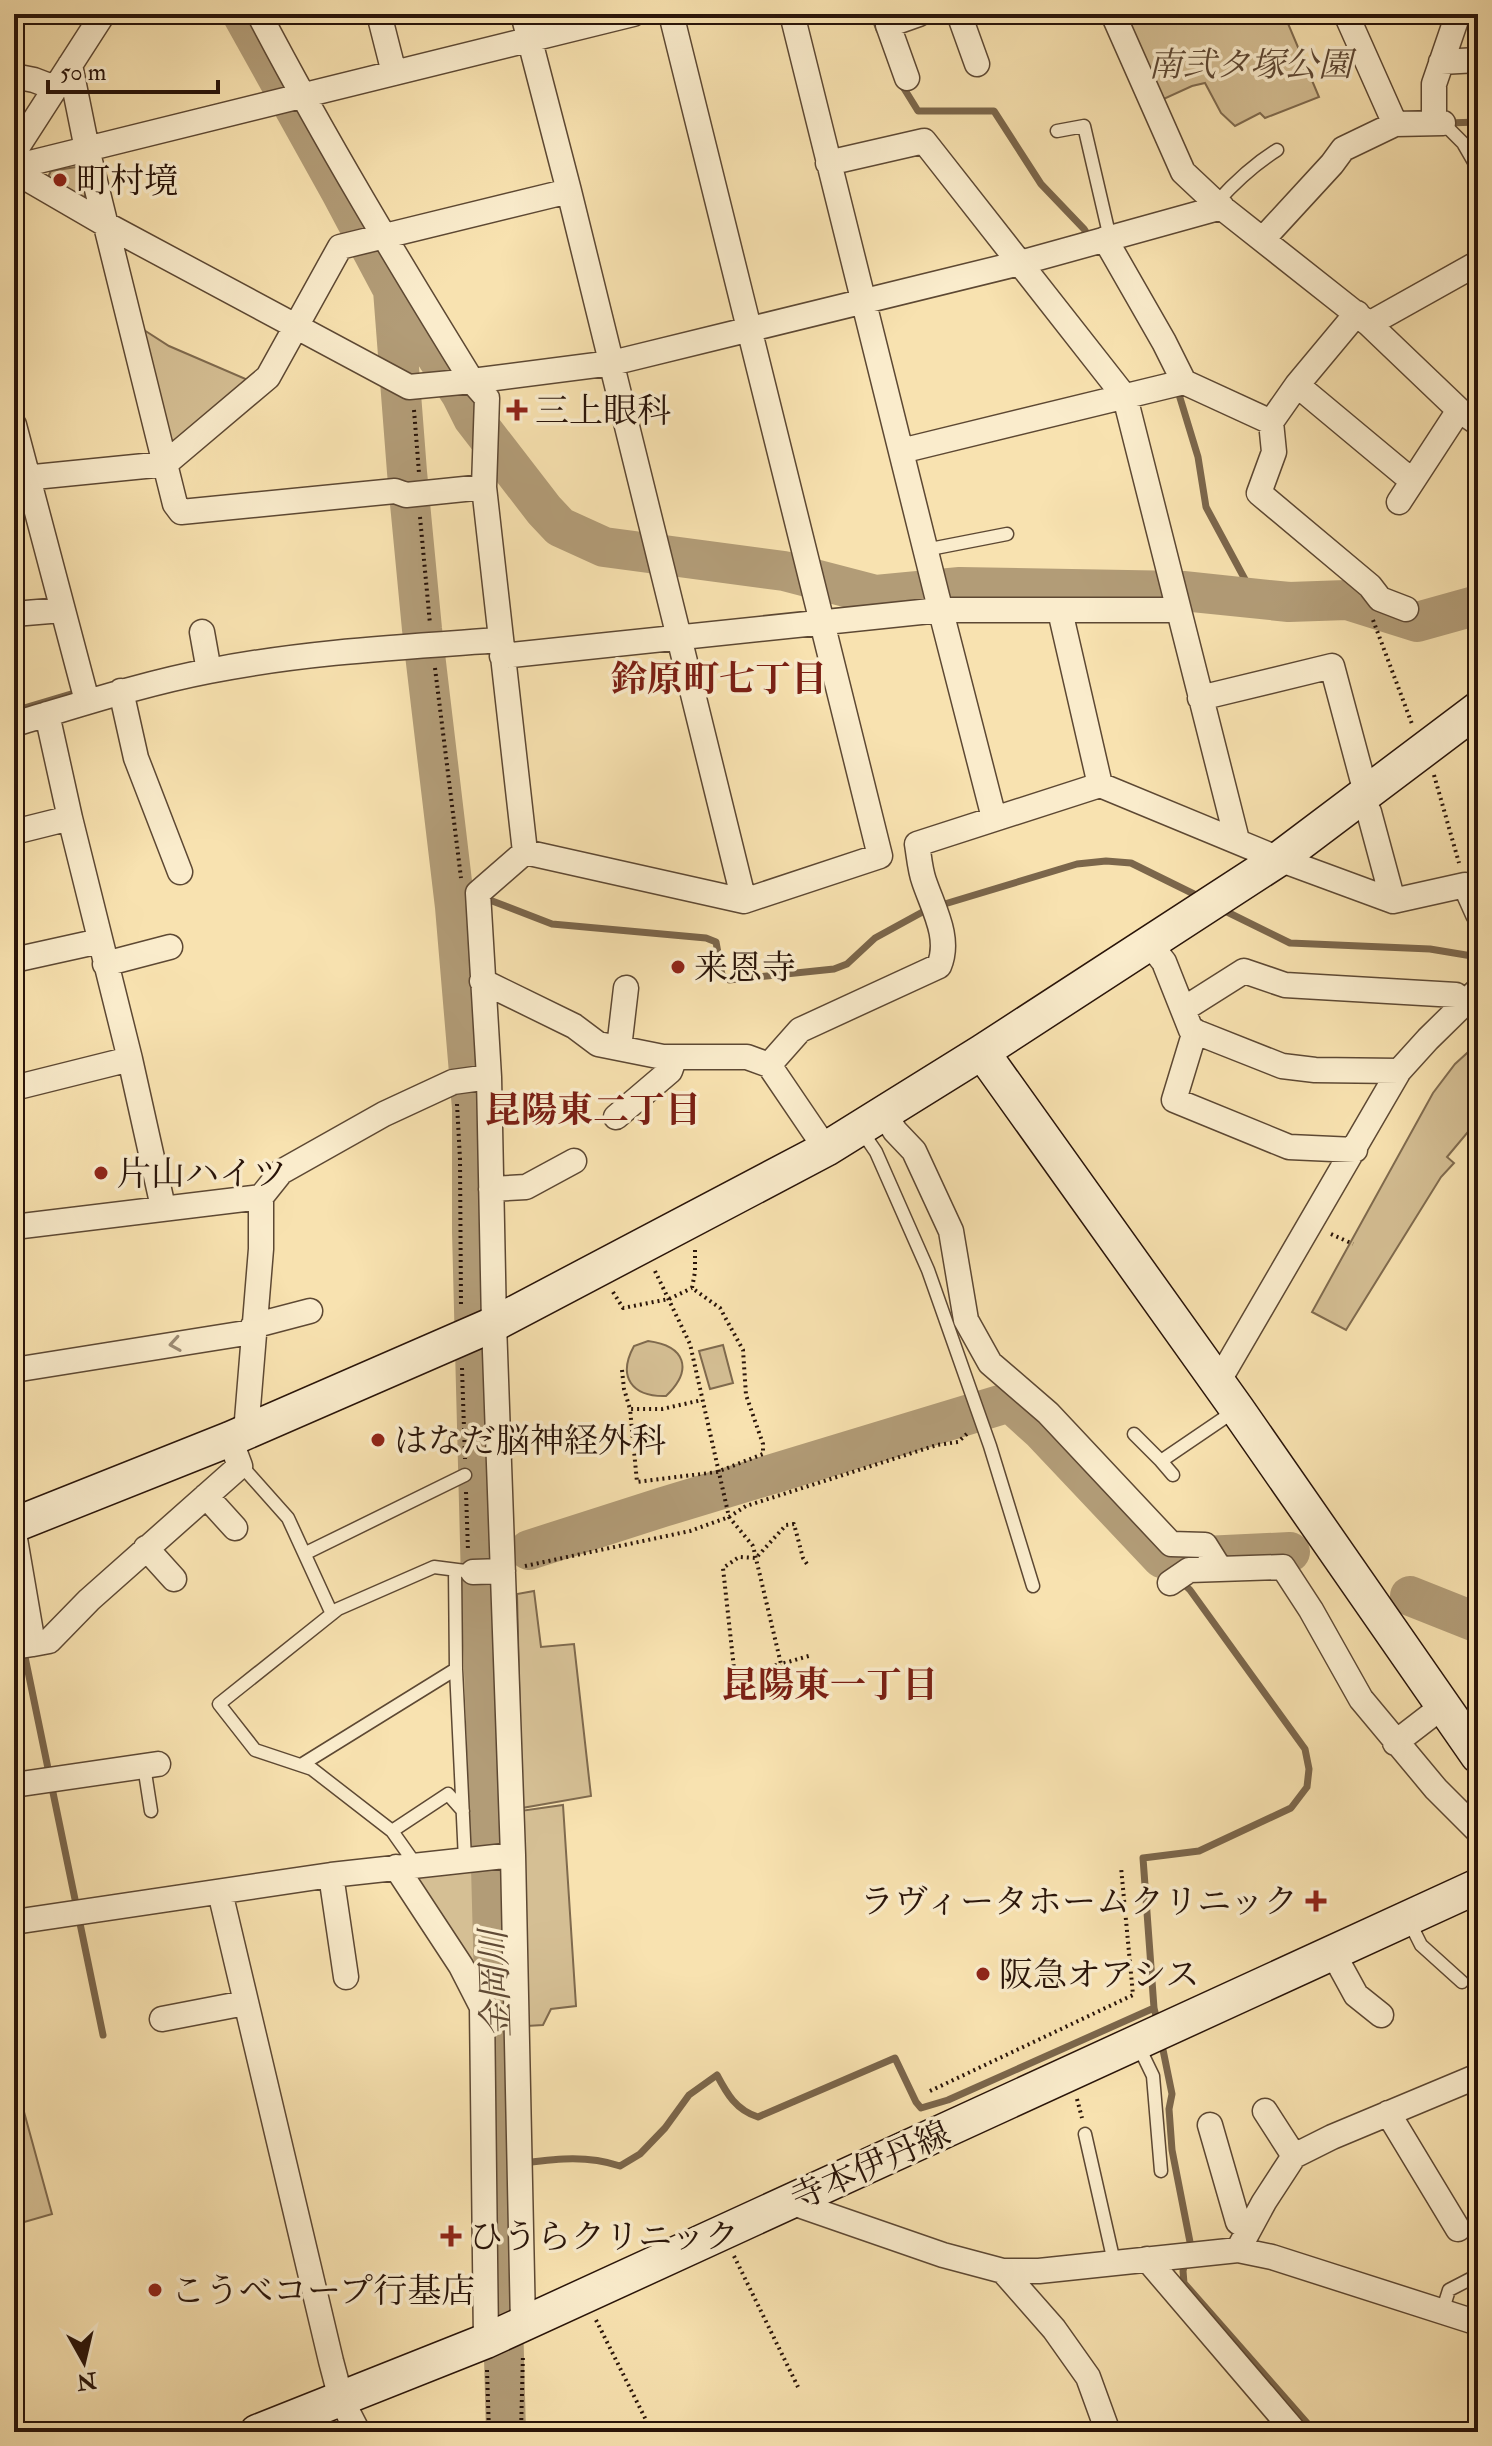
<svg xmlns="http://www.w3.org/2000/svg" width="1492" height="2446" font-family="'IM FELL Double Pica','Noto Serif JP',serif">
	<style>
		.green { fill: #d5bf94; stroke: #7f6a4e; stroke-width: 2 }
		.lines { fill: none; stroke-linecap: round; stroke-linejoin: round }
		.stream { stroke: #7b664b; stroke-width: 7 }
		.river { stroke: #b29c77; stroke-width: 40 }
		.lane-casing { stroke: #5d4833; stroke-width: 15 }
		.street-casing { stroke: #5d4833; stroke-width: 27 }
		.secondary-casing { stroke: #291409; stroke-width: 37 }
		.path { stroke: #291409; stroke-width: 4; stroke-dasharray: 2 4; stroke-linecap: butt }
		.lane { stroke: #faeccc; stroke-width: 12 }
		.street { stroke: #faeccc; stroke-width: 24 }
		.secondary { stroke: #faeccc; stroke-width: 34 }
		.oneway { stroke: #9c8b74 }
		.poi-dot { fill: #8f2418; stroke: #faeccc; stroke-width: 3 }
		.labels { text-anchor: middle; stroke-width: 7; stroke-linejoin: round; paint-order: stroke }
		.park-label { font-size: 34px; font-style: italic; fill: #5d4733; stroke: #faeccc }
		.poi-label { font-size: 34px; fill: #291409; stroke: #faeccc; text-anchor: start }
		.street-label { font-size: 34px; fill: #291409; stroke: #faeccc }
		.neighbourhood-label { font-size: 36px; font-weight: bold; fill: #7a1f14; stroke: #faeccc }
		.water-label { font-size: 36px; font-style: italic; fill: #604a35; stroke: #faeccc }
	</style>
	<rect width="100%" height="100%" fill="#f8e2b0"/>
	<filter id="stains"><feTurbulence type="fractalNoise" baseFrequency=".0025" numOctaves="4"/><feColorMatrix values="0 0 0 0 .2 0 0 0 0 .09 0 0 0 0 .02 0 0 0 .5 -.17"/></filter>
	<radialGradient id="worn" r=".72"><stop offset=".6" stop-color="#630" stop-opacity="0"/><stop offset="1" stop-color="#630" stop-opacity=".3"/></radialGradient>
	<!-- green -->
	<path class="green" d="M1132,14H1284L1319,97L1265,118L1260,113L1235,126L1221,113L1205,83L1192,86L1155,103L1119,19Z
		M76,167H81L87,192L82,200L49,181V175L51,171Z
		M144,330L169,346L248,380L174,441L167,440Z
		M1478,1043V1102L1472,1109L1478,1115V1120L1447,1157L1454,1163L1441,1177L1346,1330L1312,1312L1433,1093L1455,1064Z
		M648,1341C685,1346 694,1369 666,1396C632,1397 617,1377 634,1346Z
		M723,1345L733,1383L710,1389L699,1351Z
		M534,1591L541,1647L574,1644L591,1796L522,1808L517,1594Z
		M563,1805L576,2006L551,2009L543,2025L527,2026L520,1811Z
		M475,1864L479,1986L403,1874Z
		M14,2090H18L52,2214L14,2225Z"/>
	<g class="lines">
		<!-- stream -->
		<path class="stream" d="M873,14L879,30
			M900,82L918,111H994L1041,184L1084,229L1091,240
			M1448,123L1478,122
			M1177,388L1198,457L1206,507L1255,598
			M14,711L71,694
			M454,891L487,899L552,924L706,938L716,942L722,975L729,980L834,969L847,964L875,938L928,909L1077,864L1106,861L1131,863L1200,897
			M1221,909L1290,943L1430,949L1478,957
			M24,1652L103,2035
			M1158,2024L1154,2008L1143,1858L1199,1851L1291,1808L1307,1787L1309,1769L1305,1749L1190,1590L1162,1563V1558
			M1161,2040L1172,2094L1169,2109L1172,2150L1190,2242L1183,2271L1184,2283L1315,2432
			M498,2166C542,2162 577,2152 620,2166L640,2154L665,2128L689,2095L717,2075C727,2094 736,2110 758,2117L895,2058L916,2102L921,2108L948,2100L1154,2008"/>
		<!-- river -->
		<path class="river" d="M242,14L341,192L393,290L461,394L473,418L544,510L560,527L604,547L784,571L876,595L960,587L1183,591L1289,602L1347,600L1417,622L1478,605
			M393,290L407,472L422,629L455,907L472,1108V1232L482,1620L490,1829L506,2432
			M529,1550L663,1507L1010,1402L1042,1431L1162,1558L1290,1552
			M1410,1596L1478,1623"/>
		<!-- lane casing -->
		<g class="lane-casing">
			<path id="lane" d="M1443,123L1463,143L1478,169
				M1057,131L1084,126L1110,238
				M1216,203C1235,182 1253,165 1277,150
				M925,550L1007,534
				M861,1130L876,1152L928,1270L990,1446L1033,1586
				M1134,1434L1161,1461L1236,1410
				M1161,1461L1173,1475
				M239,1463L288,1518L332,1614
				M306,1553L465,1475
				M455,1570L456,1669L465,1860
				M301,1765L456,1669
				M144,1766L151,1811
				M463,1811L448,1794L392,1831L312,1769L255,1750L219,1704L338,1609L434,1567L473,1572
				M392,1831L416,1865
				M1408,1919L1421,1945L1462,1982
				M1138,2045L1153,2076L1161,2171
				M1085,2134L1114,2262
				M1442,2312L1449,2290L1478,2275"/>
		</g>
		<!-- street casing -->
		<g class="street-casing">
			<path id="street" d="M379,14L394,73
				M792,14L937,596L994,818
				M959,14L977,64
				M1113,14L1183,172L1216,203L1369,324L1459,410L1478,423
				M1346,14L1395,124
				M1441,62L1478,60
				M70,65L87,149L165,464L175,504L181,512L395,491L406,495L484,487L525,852L478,893L489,1077L494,1324L513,1855L523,2324
				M14,76L34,80L55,88
				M907,78L888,25L919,14
				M1434,121V84L1458,14
				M14,156L18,146L103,14
				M828,163L924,141L1125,397L1237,840
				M14,167L633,14
				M14,171L107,225L409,387L472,381C398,261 325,140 259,14
				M569,191L744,901
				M1105,239L1164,342L1184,382
				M1263,239L1332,164L1343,149L1395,124L1443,123
				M1357,313L1297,385L1271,422L1274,452L1259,493L1370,586L1380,599L1406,609
				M1369,324L1478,263
				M1297,385L1411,480
				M14,425L87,701
				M901,451L1184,382L1271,422
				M14,479L165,464L268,377L340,247L569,191L523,14
				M484,487L487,398L472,381L612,363L1020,263L1222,207
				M1399,502L1459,410
				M1060,611L1100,785L1279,859L1393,901L1465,885L1478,914
				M14,614L62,610
				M202,632L209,671
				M502,656L940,610H1178
				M121,691L136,758L180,872
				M1200,698L1332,666L1366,793
				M47,714L70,818
				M14,724C79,705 142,684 209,671C304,652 403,647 500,640
				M1359,799L1369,812L1393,901
				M14,832L70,818L130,1059L163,1207
				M525,852L744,901L880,856L671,14
				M1149,943L1164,962L1191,1030L1282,1066L1315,1070L1399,1071
				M14,960L100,941
				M105,964L170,947
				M482,981L574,1026L598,1044L663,1057H747L769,1065L800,1030L939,966C951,938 933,908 924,881C920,870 919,856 917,844L1100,785
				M1184,1009L1244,971L1285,985L1456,995L1464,1003
				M1195,1031L1174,1100L1289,1147L1355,1150
				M619,1048L626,988
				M769,1065L826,1149
				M14,1088L130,1059
				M884,1113L895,1131L914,1151L951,1231L966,1320L990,1363L1048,1413L1171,1544L1205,1545L1220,1569
				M616,1117L670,1071L675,1057
				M491,1189L526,1187L574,1161
				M14,1227L261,1197L281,1172L384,1114L453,1082L489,1077
				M253,1326L310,1311
				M14,1370L252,1332
				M1218,1382L1399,1071L1428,1039L1478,990
				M246,1432L261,1249V1197
				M206,1496L235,1528
				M14,1533L33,1644L14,1647
				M146,1548L174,1579
				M473,1572L503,1571
				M1170,1583L1189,1570L1283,1567L1311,1610L1361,1699L1436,1789L1478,1831
				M33,1644L49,1641L89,1600L240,1466L230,1439
				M1395,1743L1443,1706
				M14,1785L158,1764
				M396,1867L461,1966L482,2007L486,2341
				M331,1875L346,1977
				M220,1892L331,2361L341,2399L358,2432
				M14,1922L331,1875L513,1855
				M1333,1953L1356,1995L1381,2015
				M162,2019L245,2003
				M1265,2111L1294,2156
				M1388,2113L1458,2229
				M1210,2125L1238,2222L1249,2229
				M790,2202L943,2255L1003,2271H1039L1238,2250L1272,2257L1478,2323
				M1238,2250L1264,2202L1294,2156L1332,2137L1478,2076
				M1147,2259L1295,2432
				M1003,2271L1054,2329L1088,2377L1108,2432"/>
		</g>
		<!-- secondary casing -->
		<g class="secondary-casing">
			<path id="secondary" d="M982,1052L1237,1409L1478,1756
				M14,1525L230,1439L494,1324L826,1149L982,1052L1279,859L1478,709
				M257,2432L486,2341L1478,1886"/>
		</g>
		<!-- path -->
		<path class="path" d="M414,410L419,473
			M420,517L430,624
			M1373,620L1412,724
			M435,668L461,878
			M1434,775L1459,863
			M457,1104L460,1159L461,1308
			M1331,1234L1353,1244
			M695,1250V1272L692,1288L720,1308L743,1350L746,1395L763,1444V1454L717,1472L637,1482L630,1409H662L702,1400
			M655,1271L690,1344L729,1517L753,1546L781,1664L812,1655
			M613,1292L623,1308L669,1299L692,1288
			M462,1368L465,1459
			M622,1370L624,1389L630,1409
			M466,1492L468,1551
			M525,1566L690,1531L729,1517L746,1506L937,1445L958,1442L969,1432
			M734,1675L781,1664
			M737,1696L723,1568L739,1557L756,1558L786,1525L794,1524L803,1558L809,1567
			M930,2091L1133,1995L1121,1867
			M1077,2099L1082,2118
			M734,2256L798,2387
			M596,2320L652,2432
			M487,2370L489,2432
			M521,2432L523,2354"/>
		<!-- lane -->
		<use href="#lane" class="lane"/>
		<!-- street -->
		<use href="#street" class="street"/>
		<!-- secondary -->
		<use href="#secondary" class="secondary"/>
	</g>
	<!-- one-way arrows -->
	<defs><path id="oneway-chevron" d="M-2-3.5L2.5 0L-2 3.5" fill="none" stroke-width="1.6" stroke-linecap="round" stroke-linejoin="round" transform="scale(2)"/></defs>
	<use class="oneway" href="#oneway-chevron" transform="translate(175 1344) rotate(171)"/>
	<!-- markers -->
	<g class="poi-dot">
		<circle cx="60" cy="180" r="8"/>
		<path d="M513 398h8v8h8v8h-8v8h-8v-8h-8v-8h8z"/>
		<circle cx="678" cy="967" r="8"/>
		<circle cx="101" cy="1173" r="8"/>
		<circle cx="378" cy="1440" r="8"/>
		<path d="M1312 1889h8v8h8v8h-8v8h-8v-8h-8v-8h8z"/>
		<circle cx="983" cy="1974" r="8"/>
		<path d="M447 2224h8v8h8v8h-8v8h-8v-8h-8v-8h8z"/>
		<circle cx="155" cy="2290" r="8"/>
	</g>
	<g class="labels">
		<!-- park labels -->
		<g class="park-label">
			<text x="1250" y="76">南弐タ塚公園</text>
		</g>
		<!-- poi labels -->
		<g class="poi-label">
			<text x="76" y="192">町村境</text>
			<text x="535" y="422">三上眼科</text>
			<text x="694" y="979">来恩寺</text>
			<text x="117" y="1185">片山ハイツ</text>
			<text x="394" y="1452">はなだ脳神経外科</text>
			<text x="1298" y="1913" text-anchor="end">ラヴィータホームクリニック</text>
			<text x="999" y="1986">阪急オアシス</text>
			<text x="469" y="2248">ひうらクリニック</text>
			<text x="171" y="2302">こうべコープ行基店</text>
		</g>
		<!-- street labels -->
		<g class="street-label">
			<text transform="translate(870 2165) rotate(-24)" y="12">寺本伊丹線</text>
		</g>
		<!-- neighbourhood labels -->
		<g class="neighbourhood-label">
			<text x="719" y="691">鈴原町七丁目</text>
			<text x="593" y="1122">昆陽東二丁目</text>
			<text x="830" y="1697">昆陽東一丁目</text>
		</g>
		<!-- water labels -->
		<g class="water-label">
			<text transform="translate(494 1984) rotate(-92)" y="13">金岡川</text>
		</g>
	</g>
	<!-- margin -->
	<rect width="1492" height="2446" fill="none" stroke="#f8e2b0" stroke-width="48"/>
	<rect x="16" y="16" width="1460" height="2414" fill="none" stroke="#291409" stroke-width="4"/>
	<rect x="24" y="24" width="1444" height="2398" fill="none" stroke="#291409" stroke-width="2"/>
	<!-- north arrow -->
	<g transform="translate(84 2362) rotate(172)" stroke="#faeccc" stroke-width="6" paint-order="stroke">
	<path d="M0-6L14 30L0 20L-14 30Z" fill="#291409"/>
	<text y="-12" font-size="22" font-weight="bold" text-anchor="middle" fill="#291409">N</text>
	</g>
	<!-- scale -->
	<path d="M48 80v12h170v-12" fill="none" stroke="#291409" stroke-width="4"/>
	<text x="60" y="80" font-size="24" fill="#291409" stroke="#faeccc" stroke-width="6" paint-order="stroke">50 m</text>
	<rect width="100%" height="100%" filter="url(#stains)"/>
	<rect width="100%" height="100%" fill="url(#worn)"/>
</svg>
